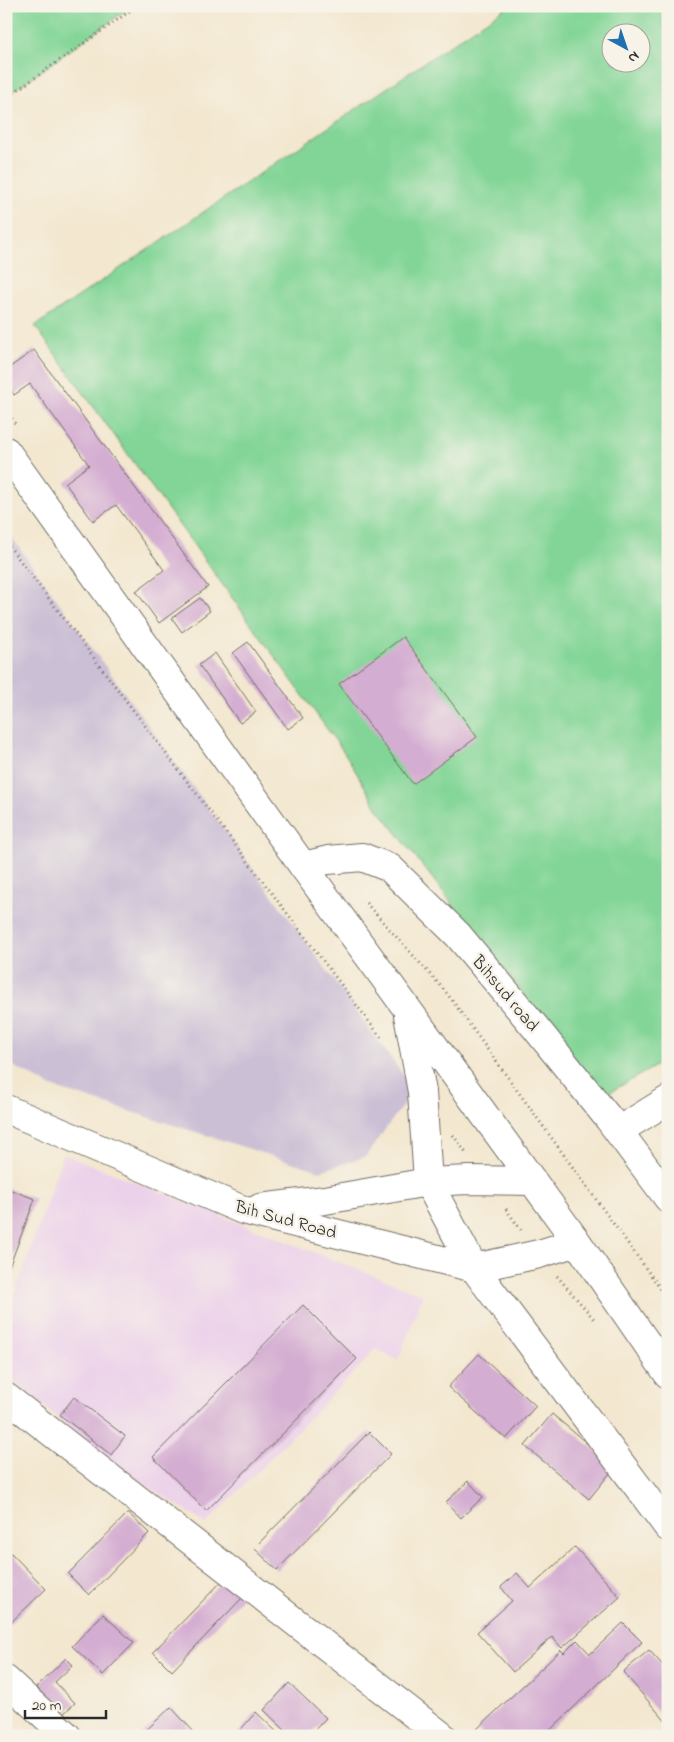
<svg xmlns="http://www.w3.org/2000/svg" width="674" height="1742" font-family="'Indie Flower',sans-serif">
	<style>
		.built { fill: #ecd1ea }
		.industrial { fill: #cbbfd5 }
		.green { fill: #82d596; stroke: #568060; fill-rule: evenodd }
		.building { fill: #d4add2 }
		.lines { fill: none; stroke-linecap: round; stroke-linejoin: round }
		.minor-casing { stroke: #716d64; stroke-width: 30 }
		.major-casing { stroke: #716d64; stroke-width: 30 }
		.path { stroke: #716d64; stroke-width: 3; stroke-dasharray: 1 4; stroke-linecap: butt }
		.minor { stroke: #fff; stroke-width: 28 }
		.major { stroke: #fff; stroke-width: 28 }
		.labels { text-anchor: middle; stroke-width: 5; stroke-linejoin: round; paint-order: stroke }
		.street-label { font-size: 18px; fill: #2b2b2b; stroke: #f7f3e8 }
	</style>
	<rect width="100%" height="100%" fill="#f7f3e8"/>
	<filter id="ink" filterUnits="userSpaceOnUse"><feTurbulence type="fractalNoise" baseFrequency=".02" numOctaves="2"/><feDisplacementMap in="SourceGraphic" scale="10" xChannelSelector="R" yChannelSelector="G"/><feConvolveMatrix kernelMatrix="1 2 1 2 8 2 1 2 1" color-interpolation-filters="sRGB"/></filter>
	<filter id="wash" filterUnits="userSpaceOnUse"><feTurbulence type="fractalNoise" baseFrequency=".0096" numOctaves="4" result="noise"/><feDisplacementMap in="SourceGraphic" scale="20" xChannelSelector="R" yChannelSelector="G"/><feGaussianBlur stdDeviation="1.12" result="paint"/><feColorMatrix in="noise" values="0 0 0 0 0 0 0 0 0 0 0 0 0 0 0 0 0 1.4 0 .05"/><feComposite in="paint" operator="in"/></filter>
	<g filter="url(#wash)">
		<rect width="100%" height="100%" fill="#f3e7cf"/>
		<!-- built -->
		<path class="built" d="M63,1154L423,1295L398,1360L374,1348L367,1359L206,1524L103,1457L6,1374V1320Z"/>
		<!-- industrial -->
		<path class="industrial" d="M6,530L414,1090L365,1157L320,1171L52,1087L6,1062Z"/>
		<!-- green -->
		<path class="green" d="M6,6H132L6,96Z
			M508,6H668V1059L603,1096L378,809L346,755L35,326ZM612,32H642V62H612Z"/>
		<g id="blocks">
			<!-- building -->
			<path class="building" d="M34,350L208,587L159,623L136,591L164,570L116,505L93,521L65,483L89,465L30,384L14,395L6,384V370Z
				M200,598L210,611L182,632L172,618Z
				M403,637L477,737L413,784L339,684Z
				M248,642L303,718L288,729L233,653Z
				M215,653L256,712L240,723L199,665Z
				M6,1188L35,1199L6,1275Z
				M303,1305L357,1359L206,1511L153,1457Z
				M479,1354L536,1406L506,1439L448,1387Z
				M74,1397L125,1436L111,1455L60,1415Z
				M552,1414L615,1467L589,1499L525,1446Z
				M369,1432L391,1454L277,1570L254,1548Z
				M468,1481L483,1497L461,1518L446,1502Z
				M128,1513L149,1533L89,1595L68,1574Z
				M575,1547L620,1597L562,1648L552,1637L513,1672L477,1632L512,1601L501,1587L517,1573L530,1588Z
				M11,1553L46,1589L6,1627V1558Z
				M224,1579L243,1597L172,1671L153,1652Z
				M103,1614L134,1643L103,1675L72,1646Z
				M623,1623L642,1642L544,1736H484L477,1729L561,1650L564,1653L577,1640L590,1654Z
				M649,1650L668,1671V1724L623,1672Z
				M66,1658L73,1665L55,1682L75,1703L62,1715L36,1687Z
				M289,1683L326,1718L309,1736H291L264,1710Z
				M171,1707L193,1731L188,1736H140Z
				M256,1712L281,1736H235Z"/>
		</g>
	</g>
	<g filter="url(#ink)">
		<use href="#blocks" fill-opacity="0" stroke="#716d64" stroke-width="1"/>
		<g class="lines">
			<!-- minor casing -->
			<g class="minor-casing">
				<path id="minor" d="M303,866L328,860L362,857L390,868L458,935L535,1027L609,1119L668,1198
					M618,1131L668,1100
					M6,1397L442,1736
					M6,1680L67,1736"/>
			</g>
			<!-- major casing -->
			<g class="major-casing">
				<path id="major" d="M6,451L303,866L577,1242L668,1374
					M408,1015L422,1092L428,1182L474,1268L668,1527
					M6,1109L243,1210L474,1268L539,1254L577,1242
					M260,1208L325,1200L428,1182L469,1180L531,1181"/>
			</g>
			<!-- path -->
			<path class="path" d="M6,98L137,6
				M6,410L17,426
				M6,542L383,1040
				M366,903L446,992L668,1299
				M453,1135L466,1153
				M506,1209L521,1230
				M557,1276L594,1319"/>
			<!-- minor -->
			<use href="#minor" class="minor"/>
			<!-- major -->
			<use href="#major" class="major"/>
		</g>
	</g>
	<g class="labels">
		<!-- street labels -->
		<g class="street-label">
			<text transform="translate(506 993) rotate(50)" y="6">Bihsud road</text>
			<text transform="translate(286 1219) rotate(15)" y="6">Bih Sud Road</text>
		</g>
	</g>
	<!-- margin -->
	<rect width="674" height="1742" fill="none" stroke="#f7f3e8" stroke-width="25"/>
	<!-- north arrow -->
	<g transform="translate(626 48) rotate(140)"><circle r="24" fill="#f7f3e8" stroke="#a5a39c"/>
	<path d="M0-4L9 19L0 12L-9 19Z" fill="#1f6fb2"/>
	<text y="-8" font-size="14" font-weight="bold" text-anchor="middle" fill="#2b2b2b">N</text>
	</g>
	<!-- scale -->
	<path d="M25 1710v8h81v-8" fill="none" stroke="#2b2b2b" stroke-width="2.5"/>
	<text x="32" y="1710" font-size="15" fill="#2b2b2b" stroke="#f7f3e8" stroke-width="4" paint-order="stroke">20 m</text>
</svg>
